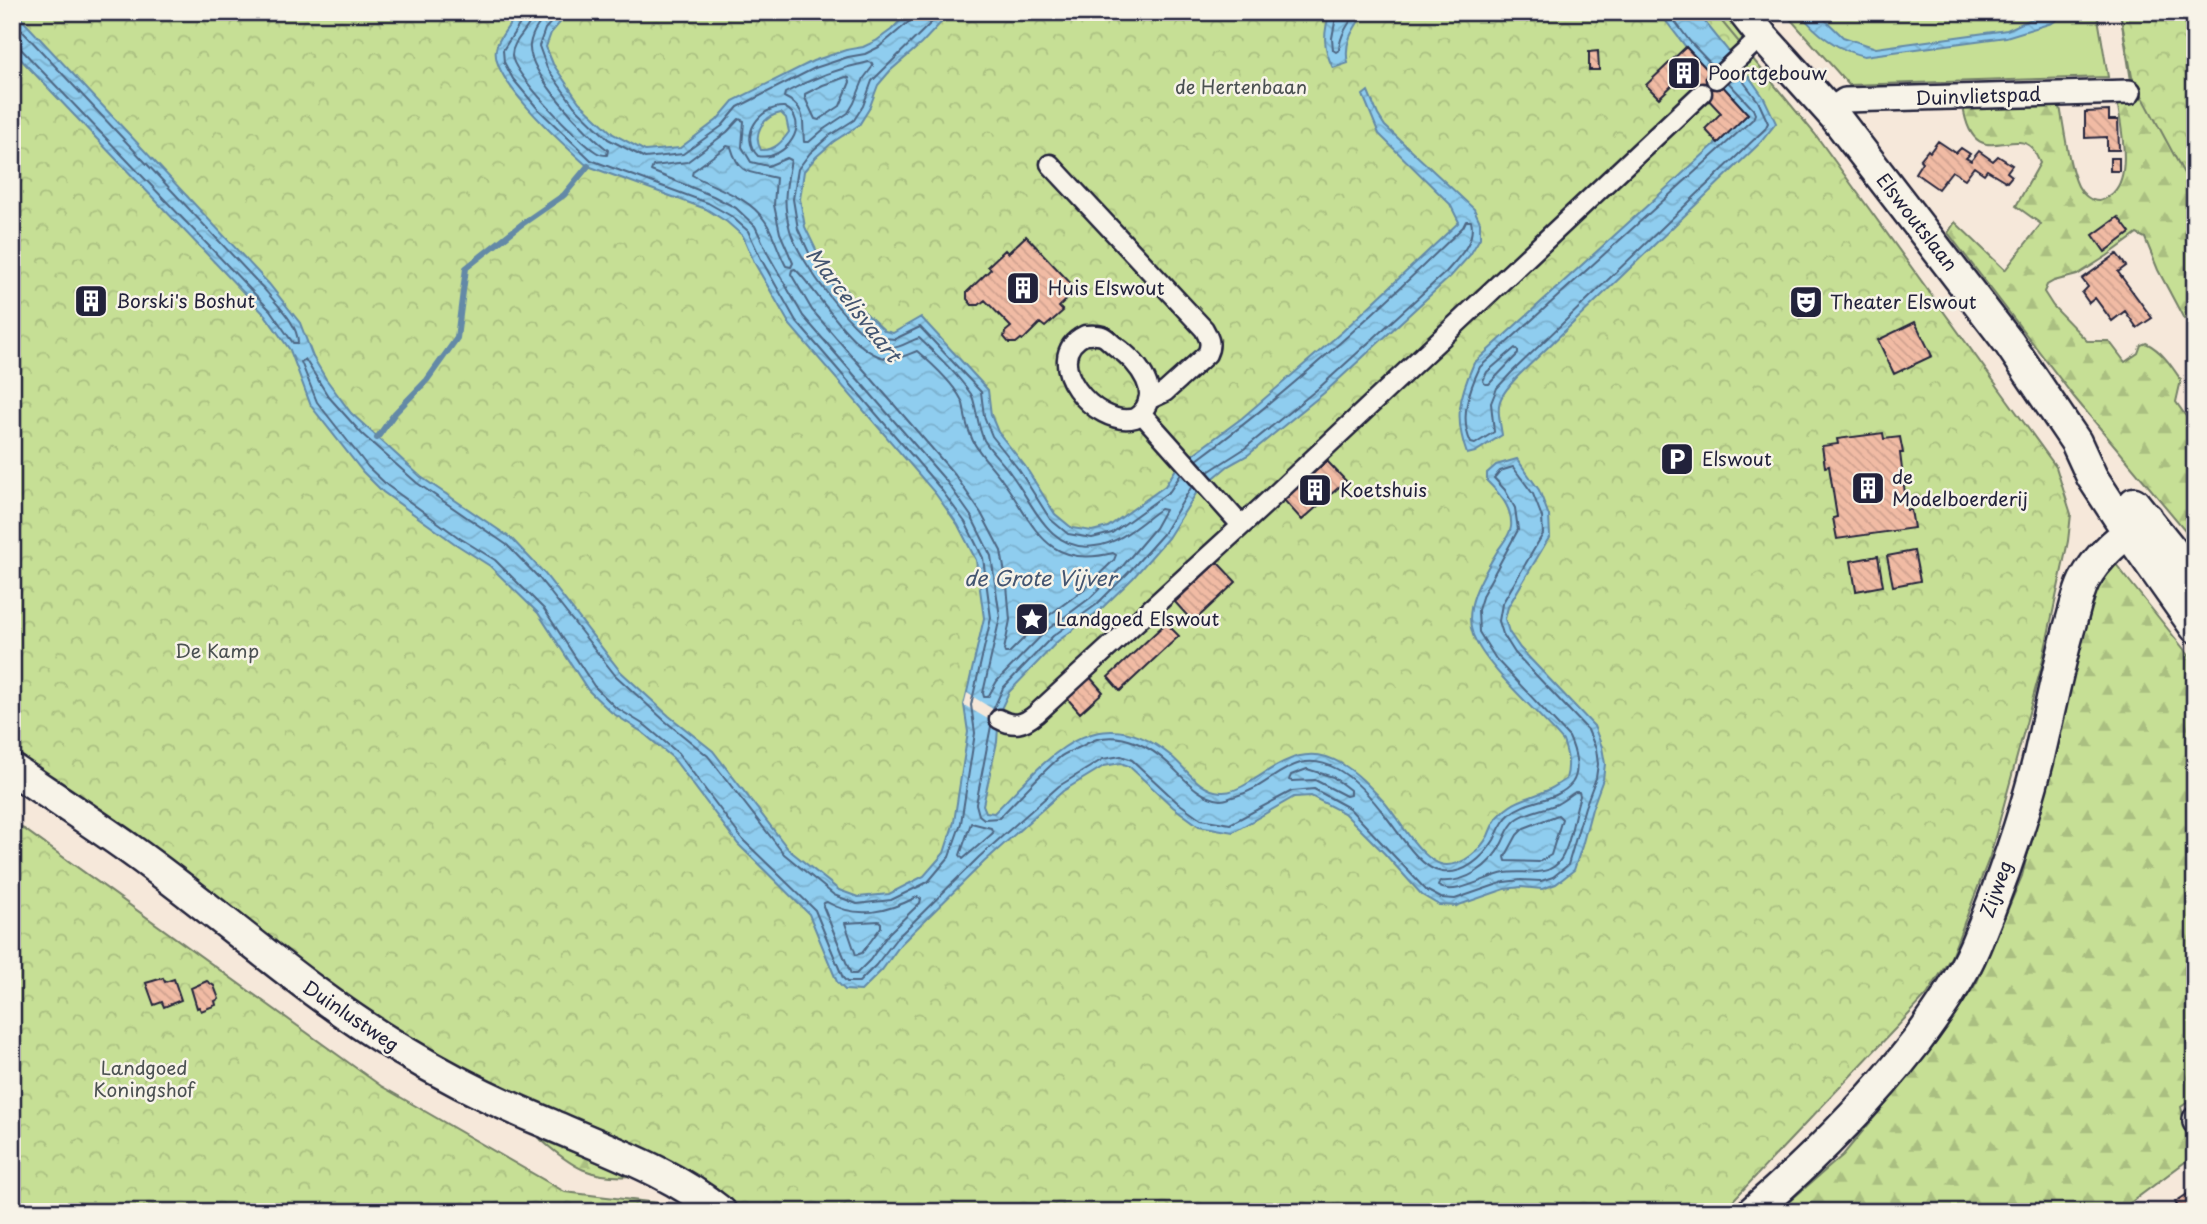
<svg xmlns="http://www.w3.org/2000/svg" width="2207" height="1224" font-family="'Playpen Sans',sans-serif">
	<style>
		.grass { fill: #c6df95; stroke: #748068; stroke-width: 2 }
		.forest { fill: url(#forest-firs); stroke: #748068; stroke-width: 2 }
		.park { fill: url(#park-crowns); stroke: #748068; stroke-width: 2 }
		.water { fill: url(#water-waves); stroke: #6389a7; stroke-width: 2; fill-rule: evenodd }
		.pier { fill: #f6e8da }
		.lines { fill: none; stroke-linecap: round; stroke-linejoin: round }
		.shore { stroke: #4e6683; stroke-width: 2 }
		.stream { stroke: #6389a7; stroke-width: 6 }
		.building { fill: url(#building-back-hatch); stroke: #22223b; stroke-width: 2 }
		.pedestrian-casing { stroke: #22223b; stroke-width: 23 }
		.minor-casing { stroke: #22223b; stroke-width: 28 }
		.tertiary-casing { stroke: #22223b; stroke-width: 35 }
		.pedestrian { stroke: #f7f3e8; stroke-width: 18 }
		.minor { stroke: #f7f3e8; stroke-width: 23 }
		.tertiary { stroke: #f7f3e8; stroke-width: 30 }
		.labels { text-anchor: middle; stroke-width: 5; stroke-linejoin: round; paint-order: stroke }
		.poi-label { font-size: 19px; fill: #22223b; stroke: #f7f3e8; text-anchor: start }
		.park-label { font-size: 19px; fill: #4b5152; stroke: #f7f3e8 }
		.street-label { font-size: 19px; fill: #22223b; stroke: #f7f3e8 }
		.water-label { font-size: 21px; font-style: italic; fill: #435571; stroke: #f7f3e8 }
	</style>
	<defs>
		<pattern id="forest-firs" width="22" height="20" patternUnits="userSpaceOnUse" patternTransform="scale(1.75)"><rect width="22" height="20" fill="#c6df95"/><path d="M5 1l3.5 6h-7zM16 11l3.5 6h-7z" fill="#aabf81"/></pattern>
		<pattern id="park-crowns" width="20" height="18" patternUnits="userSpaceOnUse" patternTransform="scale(1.75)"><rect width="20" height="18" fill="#c6df95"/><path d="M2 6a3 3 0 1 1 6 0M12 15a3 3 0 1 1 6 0" fill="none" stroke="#aabf81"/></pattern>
		<pattern id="water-waves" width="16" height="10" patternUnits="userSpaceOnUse" patternTransform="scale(1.75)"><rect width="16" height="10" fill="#8fcdef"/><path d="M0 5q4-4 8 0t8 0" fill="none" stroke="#7bb0ce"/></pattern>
		<pattern id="building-back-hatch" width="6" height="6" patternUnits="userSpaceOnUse" patternTransform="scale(1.75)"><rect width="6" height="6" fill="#f1bba4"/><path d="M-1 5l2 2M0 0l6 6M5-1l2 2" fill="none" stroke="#cea08e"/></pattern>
	</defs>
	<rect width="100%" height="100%" fill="#f6e8da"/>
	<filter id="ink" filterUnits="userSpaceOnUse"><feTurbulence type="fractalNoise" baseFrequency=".0143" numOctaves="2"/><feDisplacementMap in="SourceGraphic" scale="14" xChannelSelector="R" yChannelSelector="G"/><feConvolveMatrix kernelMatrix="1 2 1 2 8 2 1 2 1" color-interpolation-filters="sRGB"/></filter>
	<g filter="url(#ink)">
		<!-- grass -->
		<path class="grass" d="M1700,12H1728L1745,36L1729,52Z
			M1784,12H2097L2108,77L1849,85Z"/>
		<!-- forest -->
		<path class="forest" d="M2120,12H2195V310L2184,319L2158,270L2145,238L2137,234L2107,256L2077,275L2054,281L2047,285L2044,292L2053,306L2087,341H2109L2125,362L2138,353L2141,345L2146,343C2162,351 2171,365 2181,380L2176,402L2195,429V542L2074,397L1948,233L1955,222L2005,270L2041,224L2016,206L2040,163C2038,159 2035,152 2032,148C2012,127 1973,173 1963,106L2059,101C2064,126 2068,165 2078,186C2082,194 2090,201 2099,201C2104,200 2109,196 2113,193C2133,174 2120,124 2117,99H2134Z
			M2115,563L2195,663V1097L2181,1107L2193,1156L2118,1212H1777L1843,1155L1936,1043L1977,982L2022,876L2087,617L2094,578Z
			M540,1139L634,1176C590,1179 573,1168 540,1139Z"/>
		<!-- park -->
		<path class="park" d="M12,12H1714L1815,134L2056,467L2071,514L2068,541L2041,668L1990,856L1951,957L1927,995L1722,1212H733L510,1098L402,1038L12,759Z
			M2120,12H2195V194L2132,77Z
			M12,825L24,829L381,1086L565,1192L665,1204L655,1212H12Z"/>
		<!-- water -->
		<path class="water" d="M12,12H15L269,284L300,323L313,357L326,379L351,413L421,477L512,539L544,573L620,671L669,716L713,751L789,850L839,890L858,897L889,894L924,876L944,853L954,822L968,732L964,705L984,618L976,560L958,525L935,493L790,325L754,262L743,236L727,222L706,209L588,166L584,163C562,143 490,79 496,49C498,37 512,23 519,12H569L551,33L546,47L553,64L579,102L613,134L645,151L680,148L717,120L733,101L813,61L846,50L863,47L876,41L891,30L909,12H951L921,44L890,71L878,85L869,109L859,125L833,142L816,157L804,171L800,199L805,227L818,254L859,307L885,331L893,333L921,317L988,390L991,415L998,432L1025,466L1055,514L1072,528L1092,531L1108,527L1165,486L1176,469L1192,455L1242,418L1343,331L1459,222L1450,204L1379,134L1363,95L1368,91L1378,115L1385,126L1474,209L1480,222V238L1470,255L1451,276L1324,393L1248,455L1228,466L1197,492L1168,538L1133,578L1100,610L1058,641L1009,692L999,713L997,742L983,805L986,812L994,813C1046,761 1095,694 1170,755C1186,768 1199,791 1221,792C1230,793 1242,787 1250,782C1281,763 1306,742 1342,764C1358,773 1373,790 1385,803C1399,819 1424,866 1447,865C1464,865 1480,850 1488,836C1491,829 1493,822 1498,817C1515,798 1527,800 1548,790C1555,787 1560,783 1566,779C1570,765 1568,755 1563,741C1539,712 1486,668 1473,635C1462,607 1484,574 1498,550C1502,544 1510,535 1511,527C1513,508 1499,493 1487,481V473L1496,465L1517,459L1539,490L1549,516L1550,536L1508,607L1505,619L1509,632L1520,648L1594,726L1602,747L1605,764L1603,779L1592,809L1582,846L1574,870L1556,884L1542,889L1521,887L1505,889L1456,906L1439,905L1422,895L1384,853L1344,813L1311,796L1294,797L1233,832L1199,826L1173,807L1129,766L1121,763L1104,766L1063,791L984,862L916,929L901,944L882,970L861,991L845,990L837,982L809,914L738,844L673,758L642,732L611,712L588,690L538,613L490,566L454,543L383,492L363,472L311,406L290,350L265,315L12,50ZM781,113L786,118L789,132C782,142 774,151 761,150C752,134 763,116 781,113Z
			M1330,12H1365C1354,28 1343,42 1348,63L1333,68C1323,48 1323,34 1330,12Z
			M1659,12H1700L1705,22L1750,78L1764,98L1776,123L1760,143L1517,377C1495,401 1497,404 1502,435L1475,452L1467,454C1454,418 1459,397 1474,363L1748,114L1686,47Z
			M1799,12H1817L1843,37L1876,48L2007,30L2047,12H2068L2052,23L2006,37L1864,56C1838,50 1816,34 1799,12Z"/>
		<!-- pier -->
		<path class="pier" d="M967,693L999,713L998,725L964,705Z"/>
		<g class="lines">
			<!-- shore -->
			<path class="shore" d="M524,12L523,19L503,50L504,62L513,79L538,109L591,160L708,203L731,216L748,231L761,259L796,321L940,488L965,522L983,558L991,618L971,705L975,733L961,823L949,857L928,882L891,900L857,904L834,895L784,854L708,756L665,721L615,675L539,578L507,545L417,483L362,434L328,396L305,359L301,362L317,402L368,467L388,486L458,537L495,560L544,609L594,686L615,707L646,726L678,753L743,840L815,910L843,978L847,982H859L876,965L896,939L979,857L1059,786L1103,759L1121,756L1132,760L1177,802L1201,819L1230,824L1292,791L1314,789L1349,808L1426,890L1441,898L1455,899L1504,882L1521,880L1541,881L1553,877L1568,865L1585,807L1596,778L1598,764L1596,749L1588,730L1515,653L1503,634L1499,621L1502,604L1543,534L1542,517L1533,494L1513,467L1500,471L1494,478L1505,490L1515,508L1518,530L1483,594L1478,610L1479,632L1496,659L1569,737C1575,750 1581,771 1572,783C1557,802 1527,799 1510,814C1501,822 1499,830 1494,840C1483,858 1464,875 1442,872C1418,869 1395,826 1380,809C1369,795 1353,778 1337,769C1293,745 1274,786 1236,796C1231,797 1226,800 1221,800C1199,798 1184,778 1169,764C1151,747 1123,732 1097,739C1091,741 1084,745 1078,748C1072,751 1064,753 1059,758C1038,776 1019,798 999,818L984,819L979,815L976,804L991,726
				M533,12C532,29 512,39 512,55C512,73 580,143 596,152C599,154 603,155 607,155L608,150C587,135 527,72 530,45C532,31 540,22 550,12
				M560,12L545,29L539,46L547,68L574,106L608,139L645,158L683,154L722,126L738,107L815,68L848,57L865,54L879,47L911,20L913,12
				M942,12L872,81L863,106L854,120L829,136L810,153L798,169L793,199L798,229L811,257L854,312L883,338L895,339L920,327L981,392L984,416L992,436L1019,470L1050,519L1068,534L1092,538L1112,533L1170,491L1181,474
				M1337,12L1332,38L1333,50L1336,52L1339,50C1340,35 1348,24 1357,12
				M1668,12L1691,43L1714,67
				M12,20L264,289C276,304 298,323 298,343H293L270,310L20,48L12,45
				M869,62L872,63L873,66L864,78L854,103L848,113L824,129L809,142H804C802,122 808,108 784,97L785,93C812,78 839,68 869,62Z
				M846,77L849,78L850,82L840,106L819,120L815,119L805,98V94L823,85Z
				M1728,82L1753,109L1755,114L1753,119L1480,367C1469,390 1459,418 1471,443L1475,444L1494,432L1491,403L1497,388L1512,372L1765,129L1768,123L1758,101L1737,73
				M784,107C813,121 786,162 758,156C738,136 760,106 784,107Z
				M739,119L744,121L742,147L751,162L768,166L787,158L791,160C786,187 782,202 790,230C797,258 859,344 889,348C900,349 909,341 919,338C937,355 957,374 971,394C976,402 977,426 984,440C991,452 1003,462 1011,474C1033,503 1049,553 1095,546C1121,543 1140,523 1160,509L1165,510L1155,528L1122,567L1090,598L1047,630L997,681L988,697H984L983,693L1000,617L991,556L971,516L947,482L803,316L769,256L755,226L736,208L713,196L651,171L653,166L687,162L727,132Z
				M727,146L731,147C740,178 752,171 776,178L774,205L780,233L793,263L791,267L786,266C778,252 774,234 765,221C748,196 717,189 692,175L693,171Z
				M795,269C820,293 853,357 891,359C900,359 909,354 917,351C931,363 953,384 961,399C965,405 964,414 966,420C967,427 970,434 973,441C980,455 993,467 1002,480C1035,524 1044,570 1113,553L1116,555L1114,560L1083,590L1040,622L1009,653H1005L1004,650L1010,620L1007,585L1001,551L981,513L955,475L812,310L791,274L792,270Z
				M1515,348L1518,351V354L1489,384H1485L1483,381L1487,372Z
				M1197,460C1292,390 1379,310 1463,227L1466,221H1471C1476,242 1459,257 1446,272L1320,387L1244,449L1208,472
				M993,710L1003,688L1020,670L1053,636L1096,605L1128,573L1163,534L1192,486
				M1307,769L1333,777L1350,790V795L1346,796L1315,780L1292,781L1289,780L1291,775Z
				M1575,792H1579L1580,796C1573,815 1572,841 1561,859C1558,865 1550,870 1544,871C1533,874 1518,871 1505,873C1486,876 1455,897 1438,886L1440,881C1466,883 1490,867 1502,843C1506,835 1508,827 1516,820C1527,811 1544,810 1557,804C1563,801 1569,796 1575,792Z
				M1558,815L1562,819L1551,855L1539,862L1506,861L1505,857L1517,835L1524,828Z
				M971,823L991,828L993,833L963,859L960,855Z
				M917,897L921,899L920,903L889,933L870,960L856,974H851L823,906L824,903L827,902C858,920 887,912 917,897Z
				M879,921L881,923V927L862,953L856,955L845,923Z"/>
			<!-- stream -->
			<path class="stream" d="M377,438L395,413L427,380L457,338L466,268L522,224L564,195L588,166"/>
		</g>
		<!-- building -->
		<path class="building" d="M1686,47L1719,82L1704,95L1683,75L1659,98L1646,85Z
			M1598,51L1599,70H1589V52Z
			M1719,82L1748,114L1718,143L1705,129L1721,113L1704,95Z
			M2109,111V120H2118L2119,150H2107V137L2085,138V112Z
			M1938,141L1956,153L1961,148L1970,154L1966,158L1971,161L1979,151L1993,161L1998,156L2012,165L2007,172L2012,176L2007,182L1987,170L1984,174L1974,167L1965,179L1952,171L1938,189L1915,173L1922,162L1920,160L1928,150L1930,152Z
			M2110,158H2119V171H2110Z
			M2118,217L2130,233L2105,252L2093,235Z
			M1026,236L1077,290L1059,307L1063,311L1045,327L1040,323L1023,340L1021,339L1016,343H1009L1004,337L1005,332L1011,327L985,300L979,305H972L967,299V292L991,269L988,266L1005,250L1008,253Z
			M2117,254L2126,266L2118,272L2152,318L2137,328L2125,311L2112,321L2095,298L2089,303L2082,293L2088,287L2082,279Z
			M1813,287L1818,314L1800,318L1794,290Z
			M90,293L100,303L92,310L83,300Z
			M1915,322L1932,356L1894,374L1878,340Z
			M1883,433L1884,439L1900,437L1903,453H1900L1907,510H1911L1914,528L1837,539L1833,518L1837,517L1829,466L1825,467L1822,446L1838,444L1837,439Z
			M1327,461L1346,481L1302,520L1284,500Z
			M1914,551L1920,581L1893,586L1887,556Z
			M1878,556L1883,586L1856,591L1851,561Z
			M1217,562L1236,582L1193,622L1175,602Z
			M1166,623L1179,636L1120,691L1108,677Z
			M1089,676L1103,692L1080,713L1066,697Z
			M163,978L165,982L174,979L181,1000L164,1007L162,1002L154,1005L146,983Z
			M207,981L214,986L219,999L215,1001L216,1005L201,1011L199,1007L197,1008L191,988Z
			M2192,1191L2195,1195V1212H2181L2175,1202Z"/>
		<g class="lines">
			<!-- pedestrian casing -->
			<g class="pedestrian-casing">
				<path id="pedestrian" d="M1716,79L1762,36
					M1050,164L1204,329C1209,338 1212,344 1207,354L1165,392L1148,400
					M1085,335C1089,335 1097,334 1102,336C1106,337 1111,343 1115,346C1138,362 1167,396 1135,418C1095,429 1037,358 1085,335Z
					M1142,414L1241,525
					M999,719C1014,727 1023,725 1036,714L1263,506L1702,93"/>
			</g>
			<!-- minor casing -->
			<g class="minor-casing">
				<path id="minor" d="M1830,110L1845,100L2129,92
					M2195,1119V1122"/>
			</g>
			<!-- tertiary casing -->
			<g class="tertiary-casing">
				<path id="tertiary" d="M1743,12L1762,36L1836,118L2009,343L2076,442L2092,477L2128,532L2195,627
					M2134,503L2195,579
					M12,769C52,796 92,822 131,850C222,915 303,991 400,1049C446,1077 496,1102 547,1123C607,1150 669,1170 721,1212
					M1752,1212C1812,1160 1868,1104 1917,1041C1939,1011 1960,981 1975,946C1999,889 2023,821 2038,761C2049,714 2058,667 2071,622C2075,609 2078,593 2084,581C2098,554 2123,536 2147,518"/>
			</g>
			<!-- pedestrian -->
			<use href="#pedestrian" class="pedestrian"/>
			<!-- minor -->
			<use href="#minor" class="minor"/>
			<!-- tertiary -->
			<use href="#tertiary" class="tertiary"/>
		</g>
	</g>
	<!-- icons -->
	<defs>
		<g id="building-square" transform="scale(1.75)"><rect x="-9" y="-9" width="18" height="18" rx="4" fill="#22223b" stroke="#f7f3e8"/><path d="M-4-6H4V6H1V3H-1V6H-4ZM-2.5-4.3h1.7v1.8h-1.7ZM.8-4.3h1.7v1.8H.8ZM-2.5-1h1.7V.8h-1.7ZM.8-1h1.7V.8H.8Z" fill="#fff"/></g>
		<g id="theatre-square" transform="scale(1.75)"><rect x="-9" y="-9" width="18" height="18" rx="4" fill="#22223b" stroke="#f7f3e8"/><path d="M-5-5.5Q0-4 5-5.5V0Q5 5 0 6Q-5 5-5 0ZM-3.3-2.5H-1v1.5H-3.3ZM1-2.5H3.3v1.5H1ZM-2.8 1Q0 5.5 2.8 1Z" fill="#fff"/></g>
		<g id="parking-square" transform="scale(1.75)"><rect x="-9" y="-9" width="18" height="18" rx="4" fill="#22223b" stroke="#f7f3e8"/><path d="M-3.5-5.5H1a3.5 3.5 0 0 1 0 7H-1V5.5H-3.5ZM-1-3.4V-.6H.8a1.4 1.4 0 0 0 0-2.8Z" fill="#fff"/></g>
		<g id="sight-square" transform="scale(1.75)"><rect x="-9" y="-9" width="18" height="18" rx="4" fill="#22223b" stroke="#f7f3e8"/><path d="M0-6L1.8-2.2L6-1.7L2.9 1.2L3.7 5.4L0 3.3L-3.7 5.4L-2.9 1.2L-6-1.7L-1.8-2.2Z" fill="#fff"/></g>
	</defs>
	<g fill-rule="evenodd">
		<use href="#building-square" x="1684" y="73"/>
		<use href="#building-square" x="1023" y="288"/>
		<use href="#building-square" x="91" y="301"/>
		<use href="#theatre-square" x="1806" y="302"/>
		<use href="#parking-square" x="1677" y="459"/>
		<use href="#building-square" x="1868" y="488"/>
		<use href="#building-square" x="1315" y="490"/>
		<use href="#sight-square" x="1032" y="619"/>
	</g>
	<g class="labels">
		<!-- poi labels -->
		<g class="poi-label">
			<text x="1708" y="80">Poortgebouw</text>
			<text x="1048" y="295">Huis Elswout</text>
			<text x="116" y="308">Borski's Boshut</text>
			<text x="1830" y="309">Theater Elswout</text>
			<text x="1702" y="466">Elswout</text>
			<text x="1892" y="484">de<tspan x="1892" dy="22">Modelboerderij</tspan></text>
			<text x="1340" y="497">Koetshuis</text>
			<text x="1056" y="626">Landgoed Elswout</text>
		</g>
		<!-- park labels -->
		<g class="park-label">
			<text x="1241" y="94">de Hertenbaan</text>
			<text x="217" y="658">De Kamp</text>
			<text x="144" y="1075">Landgoed<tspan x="144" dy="22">Koningshof</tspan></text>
		</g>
		<!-- street labels -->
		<g class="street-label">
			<text transform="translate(1978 96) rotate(-2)" y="7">Duinvlietspad</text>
			<text transform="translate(1917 222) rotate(52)" y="7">Elswoutslaan</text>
			<text transform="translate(1996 889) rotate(-70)" y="7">Zijweg</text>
			<text transform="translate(351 1016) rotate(34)" y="7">Duinlustweg</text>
		</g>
		<!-- water labels -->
		<g class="water-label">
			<text transform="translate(853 305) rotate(52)" y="7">Marcelisvaart</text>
			<text x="1040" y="586">de Grote Vijver</text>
		</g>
	</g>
	<!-- margin -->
	<rect width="2207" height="1224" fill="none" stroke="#f7f3e8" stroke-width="42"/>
	<rect x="21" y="21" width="2165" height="1182" fill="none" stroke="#22223b" stroke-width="2.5" filter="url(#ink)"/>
</svg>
